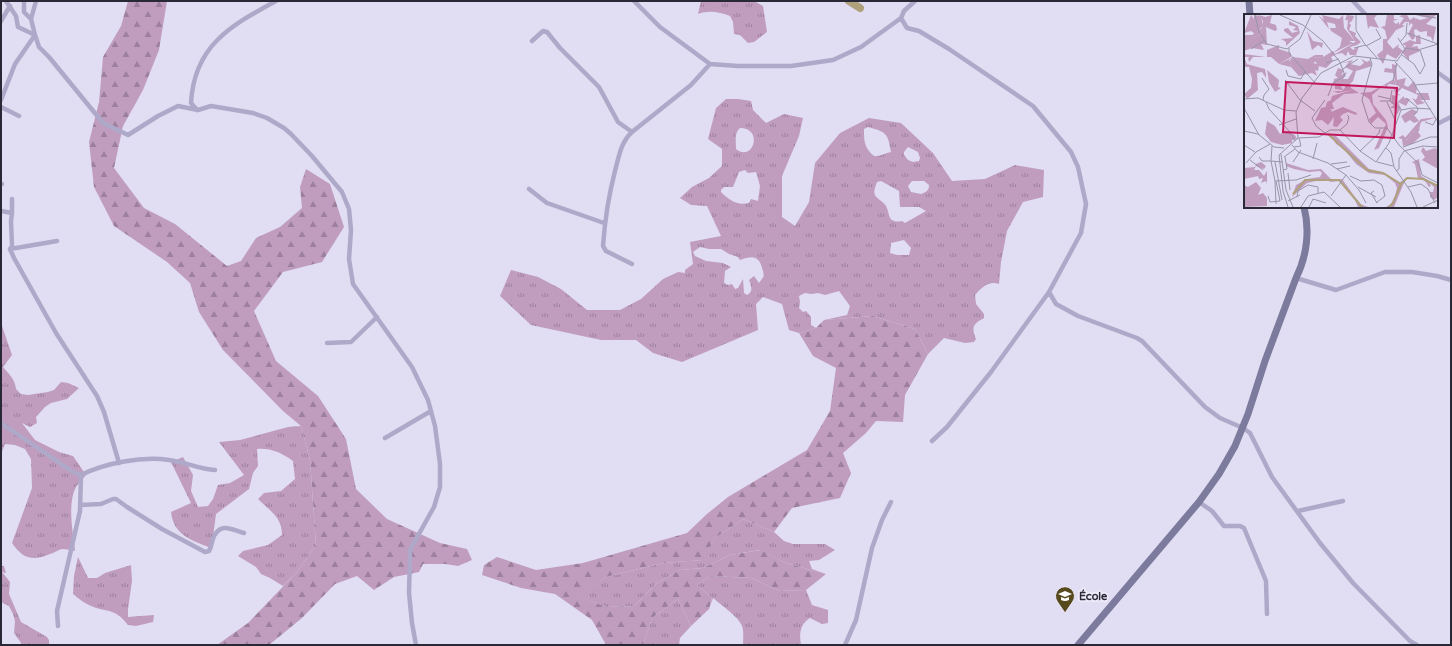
<svg xmlns="http://www.w3.org/2000/svg" width="1452" height="646" font-family="'Varela Round',sans-serif">
	<style>
		.grass { fill: url(#grass-tufts); fill-rule: evenodd }
		.forest { fill: url(#forest-firs) }
		.lines { fill: none; stroke-linecap: round; stroke-linejoin: round }
		.river { stroke: #aea17c; stroke-width: 8 }
		.street { stroke: #aea9c9; stroke-width: 4.5 }
		.secondary { stroke: #7c7a9d; stroke-width: 7 }
		.labels { text-anchor: middle; stroke-width: 4; stroke-linejoin: round; paint-order: stroke }
		.poi-label { font-size: 11px; font-weight: bold; fill: #292837; stroke: #ede9f9; text-anchor: start }
		.inset-river { fill: none; stroke: #aea17c; stroke-width: 2 }
		.inset-road { fill: none; stroke: #9795a7; stroke-width: 1 }
		.view { fill: #c2185b; fill-opacity: 0.15; stroke: #c2185b; stroke-width: 2 }
		.inset-edge { fill: none; stroke: #292837; stroke-width: 2 }
	</style>
	<defs>
		<pattern id="grass-tufts" width="24" height="20" patternUnits="userSpaceOnUse"><rect width="24" height="20" fill="#c09dbf"/><path d="M3 7l-1-3M5 7V3M7 7l1-3M15 17l-1-3M17 17v-4M19 17l1-3" fill="none" stroke="#9c809c"/></pattern>
		<pattern id="forest-firs" width="22" height="20" patternUnits="userSpaceOnUse"><rect width="22" height="20" fill="#c09dbf"/><path d="M5 1l3.5 6h-7zM16 11l3.5 6h-7z" fill="#9c809c"/></pattern>
	</defs>
	<rect width="100%" height="100%" fill="#e1ddf2"/>
	<!-- grass -->
	<path class="grass" d="M701,1H754L763,6L767,32L754,42L748,43L740,35L734,34L733,22L730,16C720,12 708,10 698,14Z
		M726,99H738L751,101L753,110L766,123L784,114L803,118L799,136L782,176V217L795,226L809,202L815,163L840,133L869,118L901,123L933,153L952,181L985,179L1015,165L1044,170L1043,197L1023,202L1007,231L1001,262L999,284C989,280 981,288 975,295L976,304L984,314V318C973,324 971,327 976,339L974,342L965,343L944,338L928,354L915,329L873,316L824,320L847,315L850,306L839,291L825,295L818,293L812,294L805,293L799,296L800,302L799,308L803,312L806,311L811,317V325L816,328L799,333L789,330L782,304L763,297L756,304L758,330L682,362L653,353L636,340H601L531,325L500,296L511,270L538,277L561,289L587,310H620L641,299L663,279L678,272L685,273V270L693,264L690,242L721,236L707,206L691,205L680,198L692,187L709,178L722,166V149L708,139L716,108ZM868,127C886,132 888,133 891,152C885,153 879,157 874,156C864,148 864,141 864,129ZM740,128C764,128 753,163 736,149C736,141 734,133 740,128ZM908,147L918,152L920,158L919,161L913,162L908,160L904,155V152ZM745,170L748,173L756,172L760,186L758,201L751,199L749,203C737,206 729,200 721,192V190L724,187H733L739,172ZM881,181L899,191L900,207H919L926,211L905,223L902,221C887,224 890,213 886,206C884,202 877,199 875,195C873,191 876,185 877,182ZM912,181H924L929,185C929,191 926,192 921,194L911,192L908,186ZM904,240L911,248L909,255H897L890,253L891,243ZM700,247L709,249H721L729,254L738,257L740,260C757,253 761,259 764,276L759,283L754,276L749,280C751,285 754,292 747,295L744,293L743,279L738,288L735,289L732,284L728,285L724,283L725,271L731,267L723,263L706,261L695,256L693,252Z
		M1,323L12,355L3,367C9,374 15,379 16,389L21,394L28,395L48,392L54,390L61,382L68,383L79,388L67,399L51,403L45,407L36,417L37,423L30,427L22,423L35,440L59,452L73,456L86,475C83,479 78,483 76,487C67,504 73,532 75,551C71,550 66,549 62,549C58,550 54,553 50,554C32,562 22,558 12,543L32,488L31,459L25,449L15,445L5,444L1,454Z
		M301,426L310,460L316,545L297,572L283,586L270,578L261,574L256,567L238,556L243,551L268,545L282,535C282,517 270,511 258,499L264,493L281,491L295,479L293,461C282,453 271,448 257,449L258,466L253,473L249,489L216,514L212,545L213,549C193,540 174,537 171,512L191,503L171,462L183,457L193,475L191,491L198,507L208,506L213,499L218,485L230,483L244,475L219,442L240,440L288,427Z
		M743,519L774,532L784,541L793,544H825L835,550L819,560L809,561L812,569L826,574L786,563L760,550L730,555L703,568L680,570L657,583L634,606L606,607L578,596L606,577L663,563L702,560L715,538Z
		M78,557L88,578H97L105,573L131,565L132,581L128,609V617L154,615L153,622L136,626L128,625C113,606 108,614 89,605C84,603 78,598 73,594L74,576Z
		M1,566H4L6,573L2,572L10,582L9,594L21,622L47,637L49,640V645H21V643L14,633L15,621L13,614L9,606L1,602Z
		M710,576L751,578L780,591L806,590L812,605L828,610V623L822,624L810,618C800,624 799,634 801,645H743C743,639 744,631 742,626C739,617 721,605 713,598L709,609L712,598L697,585Z
		M678,599L691,626L680,638L679,645H643L652,618Z"/>
	<!-- forest -->
	<path class="forest" d="M128,1H167L159,50L143,90L123,126L114,168L144,208L175,224L227,266L241,261L256,238L280,227L302,208L300,187L306,169L330,184L344,227L322,262L283,272L254,311L276,361L318,396L346,439L356,489L387,519L440,543L467,549L472,560L458,566L445,564H423L419,572L394,577L374,590L357,576L335,584L302,618L269,645H217L248,623L297,572L316,545L310,460L301,426L283,411L223,350L199,312L190,283L167,262L114,226L94,187L89,142L99,102L103,57L121,26Z
		M873,316L915,329L928,354L905,395L903,422L876,421L866,433L843,453L851,473L840,498L792,508L774,532L743,519L715,538L703,560L663,563L606,577L579,596L606,607L634,606L657,583L680,570L703,568L730,555L761,550L786,563L826,574L806,590L780,591L751,578L710,576L697,585L712,598L709,609L691,626L678,599L652,618L643,645H604L605,643L592,620L555,594L521,588L482,575L484,565L497,557L536,570L583,563L687,533L707,514L728,497L807,450L830,411L836,368L813,356L799,333L816,328L824,320Z"/>
	<g class="lines">
		<!-- river -->
		<path class="river" d="M849,1L860,8"/>
		<!-- street -->
		<path class="street" d="M6,1L16,16L18,27L35,35L39,47L49,57L103,123L128,135L158,116L178,106L198,110L211,106L253,113L267,118L284,128L291,134L312,156L342,192L349,209L351,230L349,259L353,284L412,367L428,400L435,426L440,464V487L434,507L410,550V555L409,593L412,623L416,645
			M24,1V12L31,19
			M634,1L660,27L710,64L738,66H791L833,60L861,47L901,18L904,11L915,1
			M1353,1L1366,15
			M901,18L907,28L919,31L949,49L1033,106L1071,152L1078,167L1086,204L1081,233L1049,292L991,372L947,427L932,441
			M1,21L10,6
			M532,41L543,31L547,32L560,48L599,87L618,122L632,132
			M1437,72L1451,82
			M1,100L15,64L35,35L31,19L36,1
			M1,107L19,116
			M197,110L191,103C194,46 230,26 276,1
			M1437,124L1451,117
			M1,184H2
			M529,189L547,203L604,223
			M12,199V213
			M1,211L12,213L11,221L12,246L10,249L14,258L56,333L97,396L104,412L119,463
			M10,249L57,241
			M632,264L606,251L603,246C605,218 608,198 615,171C619,156 621,142 632,132L691,85L710,64
			M1296,278L1336,290L1385,272H1412L1437,276L1451,280
			M1049,292L1056,304L1078,316L1137,338L1142,341L1205,407L1220,418L1243,428L1250,433L1272,477L1320,543L1353,583L1410,641L1417,645
			M327,343L351,342L377,317
			M1,423L73,472L81,475
			M385,438L431,411
			M1199,502L1212,511L1224,526H1240L1244,528L1266,581L1267,614
			M80,505L101,504L113,499H116L127,507L162,529L205,552L209,551C212,546 212,540 214,536C222,522 232,530 244,533
			M1298,511L1343,501
			M58,626L57,611L80,511L81,475C105,463 142,456 169,460C185,462 199,469 215,470
			M845,645L856,620L872,548L882,520L891,502"/>
		<!-- secondary -->
		<path class="secondary" d="M1249,1L1250,15
			M1078,645L1199,502L1219,474L1235,446L1248,414L1265,361L1296,278C1307,256 1310,230 1304,207"/>
	</g>
	<!-- icons -->
	<defs>
		<g id="school-pin" transform="scale(1)"><path d="M0 17L-7.5 6A9.5 9.5 0 1 1 7.5 6Z" fill="#574a1f" stroke="#ede9f9"/><path d="M0-5L7-2L0 1L-7-2ZM-4 1L0 2.5L4 1V4Q0 6-4 4Z" fill="#fff"/></g>
	</defs>
	<g fill-rule="evenodd">
		<use href="#school-pin" x="1065" y="596"/>
	</g>
	<g class="labels">
		<!-- poi labels -->
		<g class="poi-label">
			<text x="1079" y="600">École</text>
		</g>
	</g>
	<!-- overview -->
	<g transform="translate(1244 14)">
		<rect width="194" height="194" fill="#e1ddf2"/>
		<path d="M7,1L10,5V1L17,2L19,12L11,20L7,17L0,19ZM103,1L110,2L108,7L105,9L107,11L105,16L112,19L111,22L117,28L113,31L106,33L109,36L115,32L112,41H106L104,37L102,42L98,39L93,40L87,43L89,47L82,54L75,52L74,57L71,56L73,62L68,59L55,62L45,48L48,44L73,50L69,44L79,43L89,37L91,40L108,30H113L103,15L104,6H101ZM122,1H133L130,4L135,14L126,12L124,15ZM143,1H150V5H154L149,7L152,10L155,8V11L160,4L155,2L159,1H154H163L166,6L170,3L172,7L171,4L176,6L184,4L171,1H192L182,10L192,13L189,28L187,23L183,22V17L176,18L172,15L170,16L171,24L168,26L164,20L169,11L167,9L165,12V8H161L158,11L161,12L152,16L143,28L149,35L155,30L154,33L159,37L162,32L158,30L166,26L172,28V22L176,21L177,30H170L168,33L173,32L176,37L165,42V47L158,38L152,45L143,40L139,50L133,41L139,36V25H143L141,16L137,13L141,12ZM45,7L54,12L56,19L42,32V28L37,25L49,24L40,17V15L44,14L48,19L55,17L49,16L52,13L45,11ZM22,13L23,31L17,30L20,36L8,34L0,37L1,26L15,21ZM63,17L69,27L79,29L78,34L74,31L68,36ZM35,31V35L47,39V43L35,50L27,43H23V36ZM117,45L123,48L126,46L128,52L112,57L109,67L101,75V70H96L99,76L91,75V71H89L90,65L94,64L91,61L94,54L100,56L97,61L103,58L99,65H104L109,57L101,53L105,48L98,49L109,46L106,50L116,52L120,49ZM148,50L152,51L153,66L162,64L160,71L164,73L170,67L173,74L172,79H184L186,86H176L181,89L173,91L168,84L172,86L174,81L158,74L153,79L157,82L152,80L149,73L152,76L156,73L152,71L149,59L140,58L141,54L148,55ZM23,56L35,66L34,73L37,74L31,78L25,68ZM148,81L152,82L151,90L160,82V84L166,85L162,92L154,88L157,94L153,101L150,94H146L150,91L147,89ZM81,93L88,96L87,98L99,93L113,99L112,101L104,98L99,100L96,103L99,106L93,113L89,112L90,103L84,111L78,106L71,107L77,94ZM168,95L174,98L170,101L175,107L170,109L166,106L161,109L157,102ZM23,107L31,112L36,120L41,117L51,121L53,125L48,126V129L38,131L27,128L21,120ZM176,115L174,118L177,122L168,130L159,132L158,125L154,124L159,121L163,126L171,116ZM179,133L182,137L191,134L194,136V155L178,146L181,143L177,137ZM13,148L12,150L17,148L22,152L20,155L12,152L10,156H15L20,162L23,157V170L22,167L17,169L19,164L15,165L14,162L0,165V154L11,153Z" fill="#c09dbf"/>
		<path d="M15,1L21,3L28,1L26,9L32,11L33,16L31,17L22,13L15,21L0,27V21H8L18,14L19,7ZM74,1L80,6L78,1L95,5L99,1L100,14L111,27H105L109,29L114,27L113,30H107L89,39L96,33L98,24L87,17L86,14H92L91,10L83,8L85,15ZM0,40L22,43H9L5,48L4,44L6,43H0L3,50L21,55L22,61V64L18,58L13,59L14,76L3,85L0,80L7,74L8,65L5,53H0ZM71,41H79V43L69,44L72,46L69,50L49,44L45,46L47,51L56,56L55,62L47,53L35,50L49,43L64,45ZM150,65L152,71L145,70L142,73L140,71L128,81L129,90L142,106L144,113L135,134L130,136L142,110L134,103L127,110L126,108L125,105L132,99L125,85L116,79L127,78ZM105,69L107,74L115,79L100,80L88,89L90,95H81L83,88L87,86L88,82L108,76L94,79L89,77H98ZM194,103L177,108L174,119L172,120L171,116L164,125H160L177,105ZM87,121L92,122L125,155L141,159L155,169L162,164L150,193H142L147,190L151,182L153,174L151,169L141,161L125,159L112,150L100,135L92,130ZM175,145L177,162L194,172V183L190,186L186,183V178H189L190,173L185,168L187,172L185,173L181,167L174,164L171,150L168,148ZM42,149L64,156L77,155L88,166L98,165L116,190L124,193H114L109,181L95,167L87,168L80,165L63,169L48,183L52,171L63,165L76,163L78,159L76,157L65,158L50,155L42,152ZM12,168L17,174L14,181L19,179L23,184V192L0,193V171L4,173Z" fill="#c09dbf"/>
		<path class="inset-river" d="M84,120L123,156L139,159L157,170M49,180L61,166H95L118,193M145,193L149,189L157,170L163,164L179,165L194,172"/>
		<path class="inset-road" d="M11,1L15,18L23,30L43,35L56,25L67,1M36,1L59,11L79,27L96,48L101,62L89,69L84,82M112,1V16L120,29L133,44M175,1L192,4M163,19L194,30M154,24L161,35M156,28L162,21L163,9M122,32L137,24L132,15M45,34V39L71,69M110,34L122,31M7,35L21,26M158,41L170,50L176,60L181,51L176,36M126,44L128,50L118,86L125,108L131,114H143L155,131L175,150L178,161L194,169M151,48L167,65L194,108M82,49L95,45M99,55L114,45M42,56L44,62L57,65L61,57M18,64L25,75L20,81L19,86M41,66L56,86L71,97M149,67L153,49M171,71L194,69M134,82L146,85M162,84L173,93L174,96L170,101M0,85L14,84L40,96L52,97M81,86L68,104L72,112L81,119M136,87H146L148,76M146,87L158,96M22,88L25,95L46,118L51,127M143,88L152,108M0,94L15,121M181,108L189,111L192,105M35,111L52,105M96,116L103,110L105,103L103,101M0,117L14,120L30,133L40,134M54,124L75,123L86,116H96L116,137L132,148L145,129L157,96L168,94L187,95M0,131L11,138M48,131L54,138L84,149L102,161L115,176L122,189M50,133L57,132L55,124M159,133L186,123H194M142,134L147,139L150,153L167,178L173,193M116,137L135,119L136,115M37,140L42,176L49,193M15,143L18,147H27L28,132M40,143L51,135M69,145L73,129M6,146L19,156M31,148L38,186M39,148L27,147L31,167L52,166L67,161M49,148L57,136M133,148L149,152M2,149L12,138L26,130M87,150L103,148M93,155L106,152M39,156L43,155L41,143M152,157L155,155V145L160,137L179,132L194,133M44,159L46,176M106,162L117,167L130,166L138,171L141,182L132,189M31,167L32,190M114,173L132,183M164,173L177,170L184,175L191,189M130,177L127,179L133,189M24,182L26,188L36,187L32,167M87,182L102,161M53,183L54,177L64,171L74,173V179M44,187L56,181M44,193L39,177L35,141L54,124L52,98L58,84L77,59L110,42L153,47L162,34L174,36L194,30M57,193L64,182L80,178L96,193M65,193L69,185L82,189M179,193L194,186"/>
		<path class="view" d="M42,68L153,74L150,124L39,118Z"/>
		<rect width="194" height="194" class="inset-edge"/>
	</g>
	<!-- border -->
	<rect width="1452" height="646" fill="none" stroke="#292837" stroke-width="4"/>
</svg>
